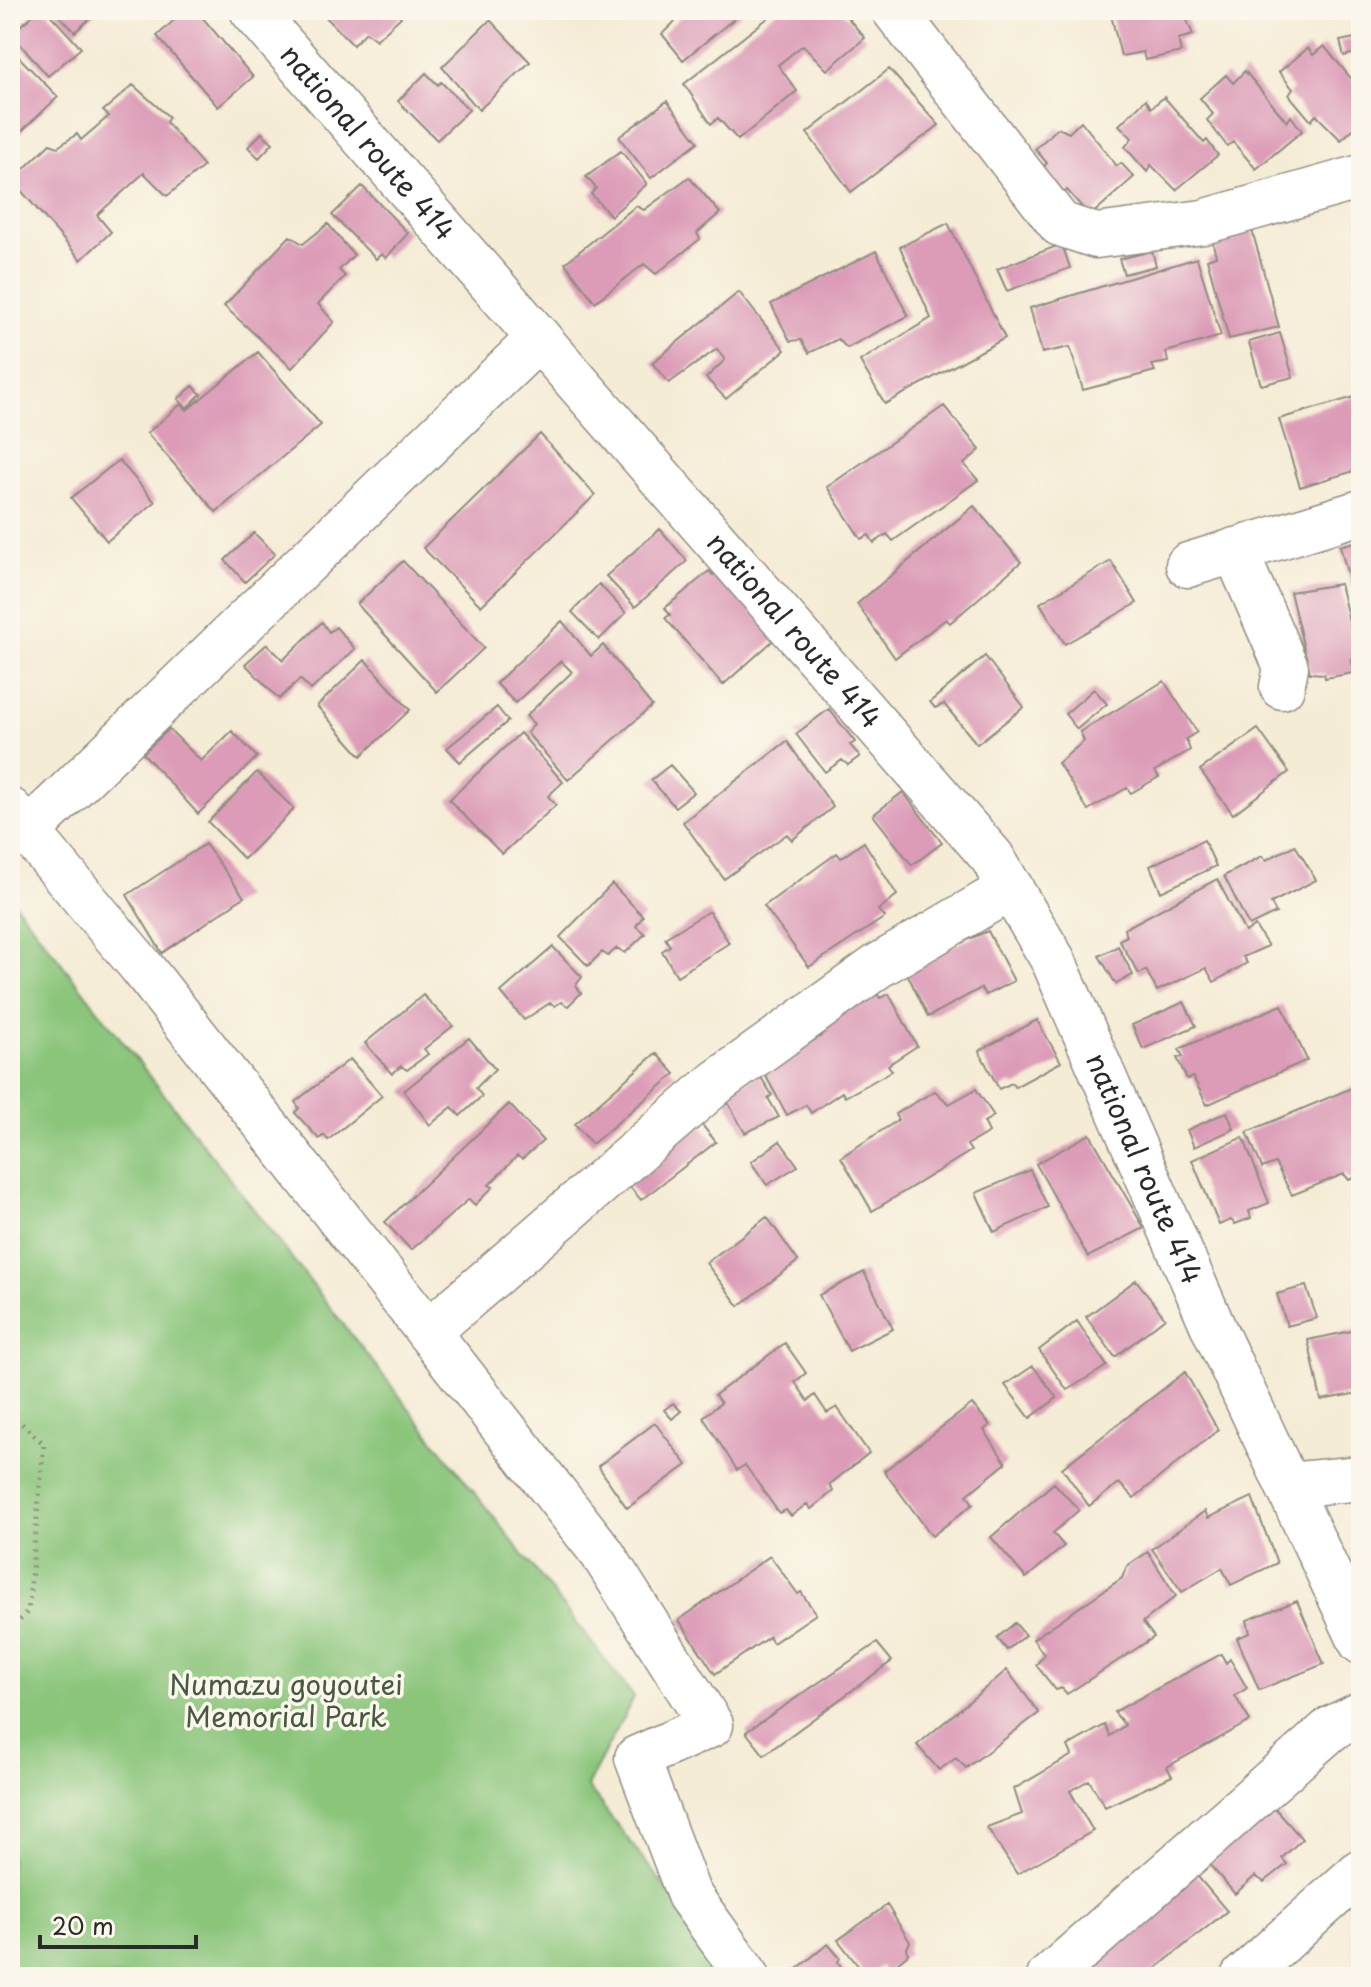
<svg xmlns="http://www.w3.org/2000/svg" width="1371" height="1987" font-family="'Playpen Sans',sans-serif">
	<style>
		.green { fill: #8ac57a; stroke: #5a7852; stroke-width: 2 }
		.building { fill: #dc9bb7 }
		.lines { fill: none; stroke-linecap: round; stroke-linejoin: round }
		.minor-casing { stroke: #908c80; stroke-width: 47 }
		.trunk-casing { stroke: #908c80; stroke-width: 47 }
		.path { stroke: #908c80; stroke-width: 5; stroke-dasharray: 2 6; stroke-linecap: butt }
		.minor { stroke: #fff; stroke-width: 44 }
		.trunk { stroke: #fff; stroke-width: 44 }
		.labels { text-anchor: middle; stroke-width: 7; stroke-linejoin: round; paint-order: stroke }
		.street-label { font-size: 28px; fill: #2b2b2b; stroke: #fbf7ec }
		.park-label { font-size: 28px; fill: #485943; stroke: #fbf7ec }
	</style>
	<rect width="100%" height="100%" fill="#fbf7ec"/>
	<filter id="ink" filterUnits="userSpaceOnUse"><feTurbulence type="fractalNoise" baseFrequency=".0125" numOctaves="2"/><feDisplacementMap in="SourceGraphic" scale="16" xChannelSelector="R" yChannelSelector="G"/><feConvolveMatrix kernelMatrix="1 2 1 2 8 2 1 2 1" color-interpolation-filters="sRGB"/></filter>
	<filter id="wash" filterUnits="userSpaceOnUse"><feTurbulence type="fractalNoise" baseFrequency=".006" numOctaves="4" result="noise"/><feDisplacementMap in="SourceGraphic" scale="32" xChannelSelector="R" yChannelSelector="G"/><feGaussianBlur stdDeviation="1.8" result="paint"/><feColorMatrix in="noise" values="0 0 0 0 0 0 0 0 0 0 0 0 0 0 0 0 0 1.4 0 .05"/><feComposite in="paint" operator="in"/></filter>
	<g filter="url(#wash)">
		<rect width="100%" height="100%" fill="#f5ecd6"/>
		<!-- green -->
		<path class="green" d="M10,897L634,1697L587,1786L734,1977H10Z"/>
		<g id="blocks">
			<!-- building -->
			<path class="building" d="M39,10H46L81,48L48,76L11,34Z
				M54,10H99L75,32Z
				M185,10H196L253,77L218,107L157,36Z
				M319,10H395L401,17L376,40L366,32L353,45Z
				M682,10H745L683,60L662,34L684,13Z
				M778,10H841L865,38L827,70L803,45L778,65L797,91L738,140L718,118L711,124L684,84Z
				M1128,10H1183L1193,35L1178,39L1181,52L1145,60L1143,52L1121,56L1111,15Z
				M1210,10H1234V11L1212,17Z
				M490,20L530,62L479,110L442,67Z
				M1355,38L1359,52L1344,56L1340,41Z
				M1324,46L1361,90V122L1341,140L1316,115L1311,121L1289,95L1293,89L1279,72L1308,48L1313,55Z
				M10,48L58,97L10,142Z
				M889,69L939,125L851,192L807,133Z
				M1245,71L1287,122L1291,116L1302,131L1256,169L1233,142L1227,146L1207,120L1213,114L1200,98L1226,75L1233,83Z
				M426,73L438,85L441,82L469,110L437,140L398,101Z
				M133,85L169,117L166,122L204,166L167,196L144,173L97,215L111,232L81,260L12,180L50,144L58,147L77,134L81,140L109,116L103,111Z
				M1164,97L1204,143L1207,140L1218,155L1176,190L1151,165L1147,172L1125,147L1132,138L1119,125L1146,99L1151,108Z
				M667,101L698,142L651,178L619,137Z
				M1081,121L1117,166L1121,163L1134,177L1090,216L1067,190L1063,194L1041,170L1047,163L1035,149L1058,128L1069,133Z
				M262,133L273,143L259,158L248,147Z
				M621,151L647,184L611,216L591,194L596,188L586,177Z
				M689,177L720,213L697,233L700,239L656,274L644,264L595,302L565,263L636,206L644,210Z
				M362,186L408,233L386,258L381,254L376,259L332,215Z
				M948,223L1005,338L885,404L860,361L931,318L900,247Z
				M328,224L354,255L339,270L345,276L318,304L334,322L292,368L224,306L290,236L303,244Z
				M1252,230L1279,327L1229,339L1207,259L1216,256L1212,240Z
				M1062,244L1070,268L1007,291L997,269Z
				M876,251L908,316L847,348L838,339L809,353L801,340L790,341L771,304Z
				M1152,251L1156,266L1124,274L1119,259Z
				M1197,258L1221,336L1166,352L1168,362L1152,365L1155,371L1083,390L1070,347L1042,353L1030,308Z
				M739,292L785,350L726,399L706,378L725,360L717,349L669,383L652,363Z
				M1280,333L1293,377L1261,385L1249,342Z
				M258,352L321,425L216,512L147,433L181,404L187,410Z
				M193,386L201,394L187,408L178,399Z
				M1361,395V469L1300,487L1279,419Z
				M944,406L980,450L964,464L978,480L893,541L887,534L874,543L869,535L861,539L827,487Z
				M540,434L595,495L481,606L423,548Z
				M119,460L155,502L107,541L71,498Z
				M974,506L1021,562L950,623L946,619L895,658L857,604Z
				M660,529L687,561L635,607L606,576Z
				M254,533L275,554L245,582L225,560Z
				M1361,540V584L1351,587L1340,546Z
				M403,561L484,648L437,692L357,604Z
				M1111,561L1137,603L1065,644L1040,603Z
				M709,571L713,575L719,572L776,638L723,685L665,618L670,615L665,608Z
				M599,584L626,613L599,640L572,612Z
				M1340,584L1358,658L1351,660L1353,673L1325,678L1324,674L1310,673L1290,592Z
				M562,621L591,656L603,645L652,706L568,780L527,733L534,724L526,716L572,672L561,661L515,703L496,683Z
				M322,622L329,632L336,627L355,649L311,690L300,679L279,699L245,664L267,644L283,660Z
				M985,656L1024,707L977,744L944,704L935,708L930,702Z
				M365,660L410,710L361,756L317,706Z
				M1164,681L1197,732L1186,739L1190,750L1155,771L1159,777L1131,793L1127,788L1088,810L1058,763L1084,741L1080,732Z
				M1094,689L1107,704L1077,729L1065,714Z
				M497,707L508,721L460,762L447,748Z
				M829,709L855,742L850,745L860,756L848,765L842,760L825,772L796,734Z
				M169,729L201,761L232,731L257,757L198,814L143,753Z
				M1258,729L1289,772L1233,814L1200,770Z
				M520,733L563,782L548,796L556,805L502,854L449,800Z
				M787,741L833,807L792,840L787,834L724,879L683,822Z
				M670,765L694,792L675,807L651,780Z
				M257,772L294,809L244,859L208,822Z
				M903,792L942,843L912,865L873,815Z
				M1204,840L1216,866L1161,892L1150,866Z
				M864,842L897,895L878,910L885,917L809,967L764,906L837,853L841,858Z
				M205,844L244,897L162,953L127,895Z
				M1295,845L1316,880L1271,903L1276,913L1249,926L1224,876L1262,856L1266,860Z
				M1217,879L1245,932L1255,926L1268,946L1243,957L1247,963L1214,982L1206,968L1157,991L1146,970L1139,974L1119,940L1127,936L1124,929Z
				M612,884L643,916L636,926L645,934L625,953L617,948L608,956L602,952L588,966L560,937Z
				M709,911L729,943L677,976L662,951L670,946L665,938Z
				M988,931L1014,981L986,995L981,988L928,1017L904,967Z
				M1118,946L1133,975L1116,984L1099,956Z
				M553,947L582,977L576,985L581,993L568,1006L561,1002L555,1006L550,1003L524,1020L501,992Z
				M870,984L880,998L889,994L917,1046L888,1065L892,1071L845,1097L842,1092L811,1113L806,1105L787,1115L763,1071L821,1036L814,1021Z
				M423,995L453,1026L424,1049L428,1054L407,1070L401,1066L392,1074L365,1043Z
				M1184,1002L1196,1026L1143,1049L1132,1025Z
				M1282,1005L1307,1060L1207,1105L1193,1077L1187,1079L1177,1058L1183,1057L1179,1049Z
				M1037,1020L1061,1062L1015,1087L1012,1083L999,1089L979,1051Z
				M469,1038L495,1069L476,1088L482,1096L460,1116L452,1107L430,1125L404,1091Z
				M656,1053L675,1074L592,1144L575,1124Z
				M350,1059L382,1096L328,1140L324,1135L319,1139L295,1113L299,1108L295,1102Z
				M759,1074L772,1095L768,1098L779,1117L745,1133L723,1094Z
				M1361,1084V1175L1349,1180L1344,1174L1292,1195L1275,1163L1262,1168L1247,1132Z
				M976,1089L994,1116L984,1122L989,1132L967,1145L971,1151L872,1211L841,1157L898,1120L895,1114L935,1091L949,1104Z
				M509,1104L543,1141L522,1159L517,1156L489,1185L493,1187L475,1205L469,1199L411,1250L385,1222Z
				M1227,1112L1234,1129L1194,1147L1187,1130Z
				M698,1120L716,1142L641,1200L623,1179Z
				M1090,1134L1144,1228L1088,1257L1036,1164Z
				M1243,1137L1269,1203L1249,1211L1251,1218L1235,1224L1231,1220L1219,1225L1192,1160Z
				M780,1141L798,1166L767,1185L751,1162Z
				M1030,1170L1048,1207L994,1232L976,1193Z
				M767,1217L798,1261L739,1306L706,1263Z
				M864,1272L893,1329L849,1351L819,1295Z
				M1136,1280L1165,1318L1115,1357L1086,1317Z
				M1306,1286L1317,1318L1287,1326L1277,1294Z
				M1077,1321L1107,1366L1067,1390L1039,1350Z
				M1361,1329L1359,1393L1321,1400L1308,1340Z
				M785,1343L806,1373L795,1382L808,1401L815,1395L827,1413L837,1407L869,1453L829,1485L833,1491L811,1509L807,1504L791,1516L786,1510L779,1513L745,1465L737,1470L703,1417L721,1403L715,1395Z
				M1033,1366L1057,1398L1030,1418L1005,1385Z
				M1185,1372L1218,1430L1134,1498L1119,1483L1089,1506L1062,1468Z
				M673,1403L681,1411L672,1419L664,1410Z
				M972,1404L990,1425L984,1430L1006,1463L967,1495L973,1504L932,1536L884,1471Z
				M655,1423L687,1465L627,1508L598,1466Z
				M1054,1483L1079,1510L1053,1533L1064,1546L1026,1578L991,1537Z
				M1252,1497L1277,1563L1231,1585L1222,1568L1182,1592L1152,1549L1205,1511L1208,1518Z
				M1148,1552L1176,1596L1143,1622L1154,1637L1067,1694L1062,1688L1056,1690L1036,1665L1044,1655L1033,1639L1122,1578L1127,1566Z
				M770,1556L798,1594L801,1592L816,1614L773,1643L769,1637L715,1674L679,1620Z
				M1297,1601L1324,1664L1259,1690L1237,1638L1250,1633L1247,1620Z
				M1015,1623L1025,1635L1007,1650L997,1638Z
				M877,1643L892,1661L764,1755L746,1732Z
				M1221,1654L1226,1663L1230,1659L1247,1688L1235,1696L1250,1721L1167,1767L1172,1776L1105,1807L1089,1780L1070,1791L1093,1831L1017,1874L987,1827L1022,1814L1014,1789L1072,1755L1068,1746L1105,1725L1110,1736L1125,1725L1114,1712Z
				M1007,1670L1039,1713L966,1768L956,1758L939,1770L917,1745Z
				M1273,1806L1302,1839L1282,1858L1287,1864L1264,1882L1255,1876L1235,1894L1209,1864Z
				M1193,1871L1227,1911L1145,1977H1080Z
				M887,1905L910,1942L907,1948L908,1954L885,1973L881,1966L866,1976L838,1940Z
				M828,1944L840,1958L838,1962L848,1977H787Z
				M940,1968L947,1977H926Z"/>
		</g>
	</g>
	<g filter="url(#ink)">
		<use href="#blocks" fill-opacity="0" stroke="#908c80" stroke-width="2"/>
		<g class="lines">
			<!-- minor casing -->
			<g class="minor-casing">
				<path id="minor" d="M894,10L1060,224L1096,236L1203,222L1361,177
					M1235,550L1286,667L1282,687
					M1188,565L1361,512
					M10,810L140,965L602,1553L711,1725L637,1758L689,1895L748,1977
					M28,831L539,338
					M428,1332L717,1082L878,966L1011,888
					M1288,1485L1361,1478
					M1049,1977L1332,1728L1361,1714
					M1243,1977L1361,1871"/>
			</g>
			<!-- trunk casing -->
			<g class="trunk-casing">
				<g id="trunk">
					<path id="s1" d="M252,10L992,857L1053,960L1214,1329L1361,1642"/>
				</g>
			</g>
			<!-- path -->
			<path class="path" d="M10,1413L44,1444L28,1611L10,1631"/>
			<!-- minor -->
			<use href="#minor" class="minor"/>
			<!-- trunk -->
			<use href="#trunk" class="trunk"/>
		</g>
	</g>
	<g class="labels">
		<!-- street labels -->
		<g class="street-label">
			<text dy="10" stroke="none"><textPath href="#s1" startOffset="176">national route 414</textPath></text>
			<text dy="10" stroke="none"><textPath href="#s1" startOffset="824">national route 414</textPath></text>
			<text dy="10" stroke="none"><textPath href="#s1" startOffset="1472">national route 414</textPath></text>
		</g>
		<!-- park labels -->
		<g class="park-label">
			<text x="286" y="1695">Numazu goyoutei<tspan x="286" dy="32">Memorial Park</tspan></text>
		</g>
	</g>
	<!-- margin -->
	<rect width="1371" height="1987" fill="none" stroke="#fbf7ec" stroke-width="40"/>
	<!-- scale -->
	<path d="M40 1935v12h156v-12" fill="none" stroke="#2b2b2b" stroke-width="4"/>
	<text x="52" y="1935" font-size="24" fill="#2b2b2b" stroke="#fbf7ec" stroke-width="6" paint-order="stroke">20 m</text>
</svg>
